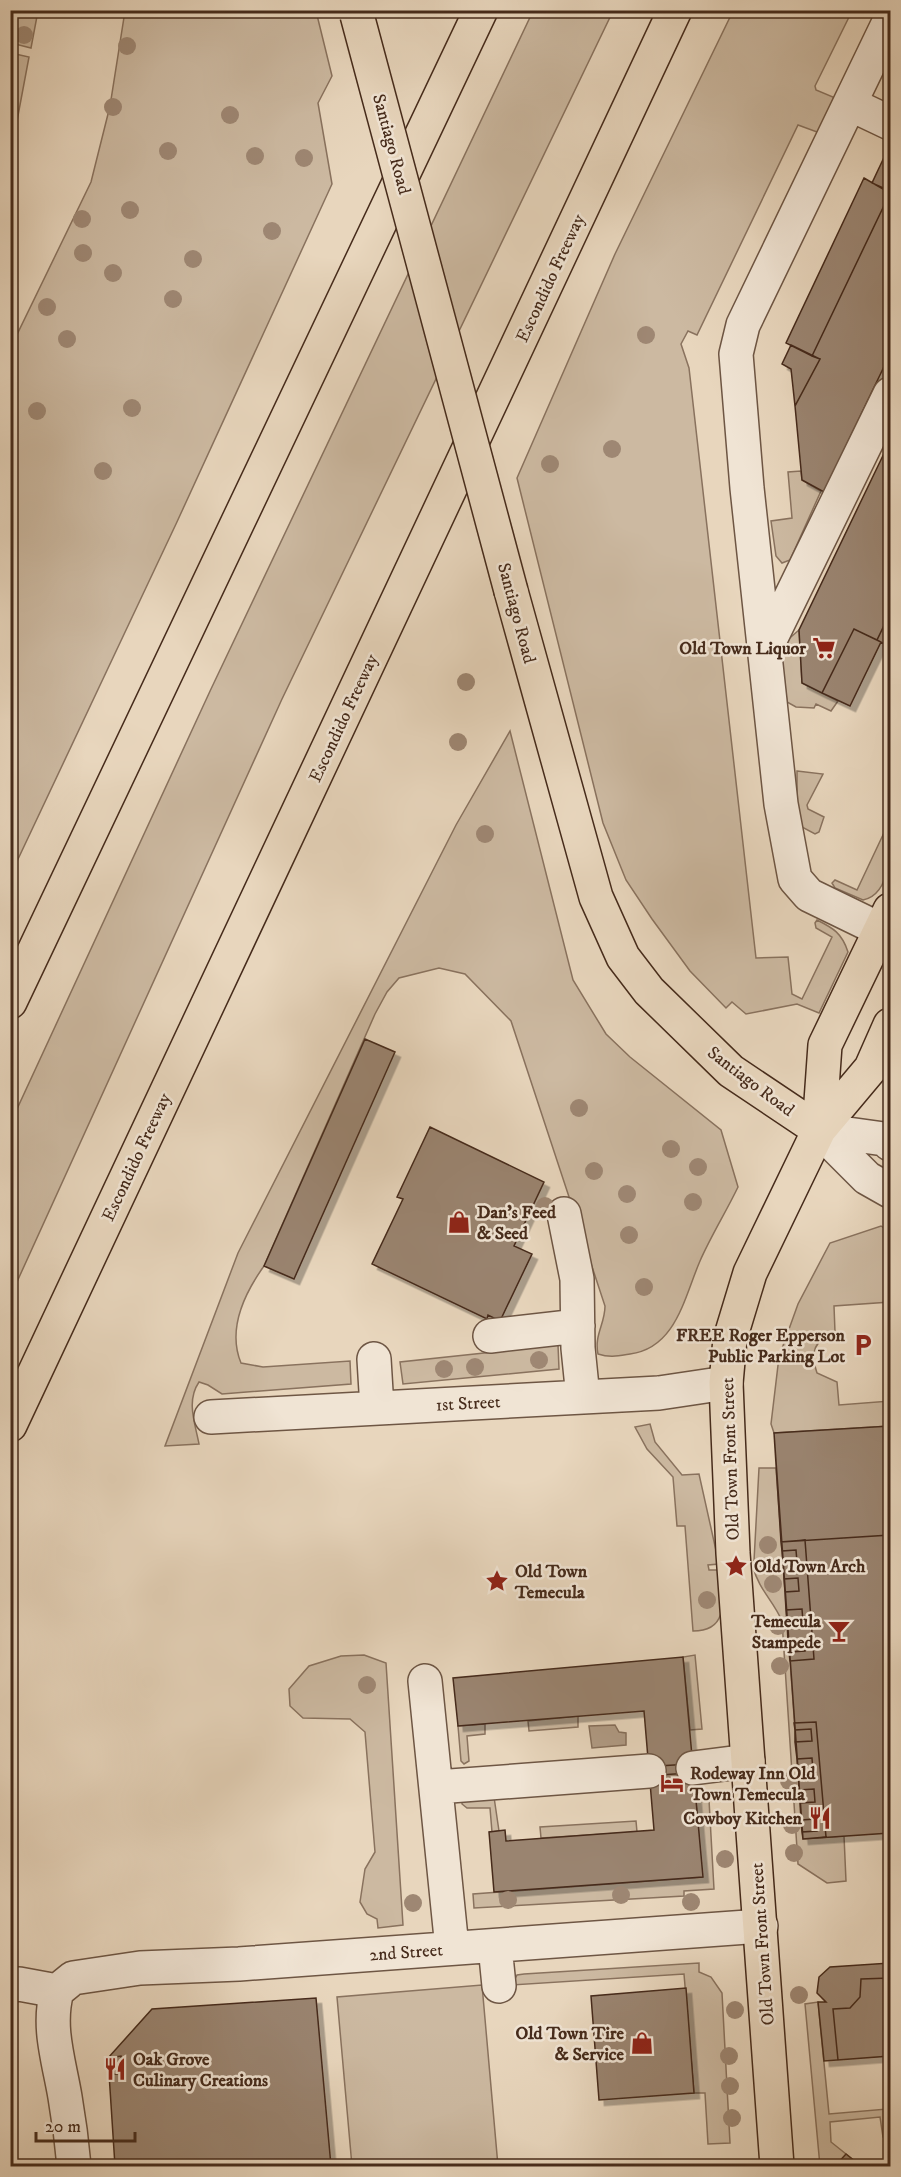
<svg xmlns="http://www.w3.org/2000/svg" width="901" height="2177" font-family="'IM FELL DW Pica',serif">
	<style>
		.green { fill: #ccb9a1; stroke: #89725e; stroke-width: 1.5 }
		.water { fill: #b19c86; stroke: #866f5b; stroke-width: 1.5 }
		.building { fill: #9a846f; stroke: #462b1b; stroke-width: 1.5; filter: url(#shadow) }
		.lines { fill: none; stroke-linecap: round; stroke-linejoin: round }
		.minor-casing { stroke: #6e5644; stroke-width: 36 }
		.major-casing { stroke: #462b1b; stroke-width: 36 }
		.highway-casing { stroke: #462b1b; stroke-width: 36 }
		.minor { stroke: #f0e4d4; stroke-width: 33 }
		.major { stroke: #e8d6bd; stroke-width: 33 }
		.highway { stroke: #e8d6bd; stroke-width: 33 }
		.major-bridge-casing { stroke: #462b1b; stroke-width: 36; stroke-linecap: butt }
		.major-bridge { stroke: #e8d6bd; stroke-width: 33 }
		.tree { fill: #9e8773 }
		.labels { text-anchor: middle; stroke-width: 5; stroke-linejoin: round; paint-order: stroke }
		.street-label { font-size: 18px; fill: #462b1b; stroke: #f0e4d4 }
		.poi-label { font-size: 18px; font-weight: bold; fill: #462b1b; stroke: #f0e4d4; text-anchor: end }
	</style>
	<defs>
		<filter id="shadow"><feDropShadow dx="5.5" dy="5.5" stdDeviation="0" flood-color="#0004"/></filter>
	</defs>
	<rect width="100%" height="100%" fill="#e8d6bd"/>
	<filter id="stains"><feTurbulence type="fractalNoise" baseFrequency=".00333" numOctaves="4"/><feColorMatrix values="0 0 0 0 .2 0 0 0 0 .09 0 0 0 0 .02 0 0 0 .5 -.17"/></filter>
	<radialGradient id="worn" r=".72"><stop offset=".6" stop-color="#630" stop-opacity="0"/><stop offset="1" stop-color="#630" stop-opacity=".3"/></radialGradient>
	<!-- green -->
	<path class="green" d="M10,11H38L31,48L11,43Z
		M125,11H316L332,76L318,103L332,184L176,524L11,874V347L91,182L110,106Z
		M533,11H613L282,699L11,1295V1122L211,689Z
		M733,11H852L815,86L816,90L833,97L835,102L822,131L817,132L798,125L697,335L688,331L681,344L689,368L756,958L788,957L792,994L802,999L832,937L816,928L815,923L817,920C833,928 842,933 848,952L819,1013L797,1004L746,1014L732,1002L726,1008L690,971L652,919L626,880L603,823L517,478L615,254Z
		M11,53L29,57L17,121L11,137Z
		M801,471L802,480L821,491L790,560L782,563L776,556L771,521L792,518L788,472Z
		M799,630L802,683L838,701L831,711L816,704L814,708L796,707L787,702L781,652L784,643Z
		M510,731L573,980L606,1034L630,1057L721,1130L738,1187C726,1212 711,1236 700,1261C684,1298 676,1348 630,1354C618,1356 610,1358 598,1354C594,1335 605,1324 605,1306L511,1021L465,974L439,968L399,978L387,992L375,1014L264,1266C244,1294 227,1329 241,1363L263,1367L350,1361L351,1384L222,1394L208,1385L199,1382C186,1401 195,1423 199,1444L165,1446L238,1253L456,825Z
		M797,771L823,774L807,805L808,809L824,817L819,832L815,834L800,826L797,821Z
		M890,820C891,843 893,894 863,900L835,888L832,883L835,880L857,890Z
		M881,1226L890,1232V1302L834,1306L835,1332C814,1340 810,1352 817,1373L837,1382L839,1405L890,1401V1426L774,1433L771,1424L779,1357L798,1304L830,1243Z
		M558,1345L559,1369L403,1384L400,1362Z
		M650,1424L655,1442L682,1475L699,1474L719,1564L708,1565L709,1570H720C722,1597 731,1631 693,1631L685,1526H677L673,1477L647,1449L635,1427Z
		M759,1468H776L803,1839L844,1836L846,1881L827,1883L798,1864L782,1621C773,1600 759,1590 753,1567L763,1566L762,1561H754Z
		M364,1655L386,1663L403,1925L378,1928L377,1919L367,1914L360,1902L365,1869L375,1852L365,1732L350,1719L303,1718L290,1706L289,1689L309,1666L341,1656Z
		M695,1655L702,1729L690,1730L683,1657Z
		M578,1716V1727L529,1731L528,1721Z
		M485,1724V1734L467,1736L469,1761L464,1764L461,1761L458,1726Z
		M494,1797L499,1831L492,1832L490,1808H467L462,1804V1801Z
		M709,1800L714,1889L684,1891V1896L474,1908L473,1894L702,1877L696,1801Z
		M636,1821L637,1832L541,1838L540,1827Z
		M699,1963V1972L711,1977L722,1993L730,2143L708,2144L705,2093H694L684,1974L512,1985L517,1975L524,1974Z
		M482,1985L498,2166H352L337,1997Z
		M818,2002L829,2114L887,2109L890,2137H883L880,2117L830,2122L831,2142L861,2166H820L805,2004Z"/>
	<!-- water -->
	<path class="water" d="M615,1725L619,1732L626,1733V1745L592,1748L589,1726Z"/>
	<!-- building -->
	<path class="building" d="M887,151L890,153V191L872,183Z
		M864,178L890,193L812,356L786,343Z
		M890,193V354L824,492L802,480L795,406L820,359L812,356Z
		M791,345L820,359L795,406L791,369L782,364Z
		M890,441V613L877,640L854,629L822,693L802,683L799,630Z
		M890,613V647L877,640Z
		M854,629L881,642L850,706L822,693Z
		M365,1039L395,1052L294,1279L264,1266Z
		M430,1127L544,1182L514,1246L532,1254L500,1321L488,1315L487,1319L372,1264L403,1199L397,1197Z
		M890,1426V1833L803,1839L774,1433Z
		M890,1426V1535L781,1542L774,1433Z
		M805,1540L814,1659L790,1661L789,1652L805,1651L804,1639L788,1640L787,1623L803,1622L802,1609L786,1610L785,1592L799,1591L798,1578L784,1579L783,1562H797L796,1550L782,1551L781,1542Z
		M796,1550L797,1562H783L782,1551Z
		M798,1578L799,1591L785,1592L784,1579Z
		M802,1609L803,1622L787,1623L786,1610Z
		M804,1639L805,1651L789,1652L788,1640Z
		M683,1657L703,1877L494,1892L489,1832L505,1830L506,1841L654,1830L644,1711L458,1726L453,1678Z
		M816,1722L826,1837L803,1839L802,1832L817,1831L816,1819L801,1820L800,1803L815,1802L814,1789L799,1790L798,1773L813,1772L812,1758L797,1759L795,1742L812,1741L811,1729L795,1730L794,1723Z
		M811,1729L812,1741L795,1742V1730Z
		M812,1758L813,1772L798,1773L797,1759Z
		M689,1764V1773L660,1775L659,1766Z
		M814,1789L815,1802L800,1803L799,1790Z
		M816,1819L817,1831L802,1832L801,1820Z
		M890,1963V2056L824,2061L818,2002H826L817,1993L819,1977L830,1967Z
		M890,1978V2056L838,2060L833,2009L850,2008L860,1997L861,1979Z
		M686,1988L694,2093L599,2100L591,1996Z
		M316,1998L331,2166H115L108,2058L152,2009Z
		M121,2056L123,2073L109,2075L108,2058Z
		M846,2154L861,2166H835Z"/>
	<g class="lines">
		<!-- minor casing -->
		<g class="minor-casing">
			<path id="minor" d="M850,104L890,123
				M765,650L890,394
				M881,930L809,895L795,879L781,804L747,488L736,354L743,325L890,20
				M819,1130L867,1178L890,1191
				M819,1130L884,1139L890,1144
				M564,1214L577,1279L578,1348L583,1397
				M490,1336L578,1326
				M374,1359L377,1408
				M211,1417L659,1393L726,1383
				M425,1681L452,1948
				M693,1768L748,1761
				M437,1787L649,1771
				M495,1946L499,1986
				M10,1986L19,1984L57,1991
				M57,1991L73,1978L140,1968L239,1964L761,1926
				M57,1991C47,2027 59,2061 65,2097C69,2120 72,2143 74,2166"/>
		</g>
		<!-- major casing -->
		<g class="major-casing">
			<path id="major" d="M511,591L596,897L623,957L649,991L731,1071L819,1130
				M819,1130L825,1045L890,910
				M777,2166L733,1553L726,1383L730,1339L750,1273L819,1130L871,1068L890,1025"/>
		</g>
		<!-- highway casing -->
		<g class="highway-casing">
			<path id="highway" d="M10,1002L481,10
				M10,1425L675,10"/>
		</g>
		<!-- minor -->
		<use href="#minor" class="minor"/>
		<!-- major -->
		<use href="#major" class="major"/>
		<!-- highway -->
		<use href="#highway" class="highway"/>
		<!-- major-bridge casing -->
		<g class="major-bridge-casing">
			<path id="major-bridge" d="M357,15L511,591"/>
		</g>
		<!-- major-bridge -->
		<use href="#major-bridge" class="major-bridge"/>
	</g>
	<!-- trees -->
	<g class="tree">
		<circle cx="24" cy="35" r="9"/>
		<circle cx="127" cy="46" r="9"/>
		<circle cx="113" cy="107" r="9"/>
		<circle cx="230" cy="115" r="9"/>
		<circle cx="168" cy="151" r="9"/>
		<circle cx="255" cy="156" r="9"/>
		<circle cx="304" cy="158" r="9"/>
		<circle cx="130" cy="210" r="9"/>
		<circle cx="82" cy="219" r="9"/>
		<circle cx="272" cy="231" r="9"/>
		<circle cx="83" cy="253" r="9"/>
		<circle cx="193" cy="259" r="9"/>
		<circle cx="113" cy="273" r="9"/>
		<circle cx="173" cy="299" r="9"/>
		<circle cx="47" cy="307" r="9"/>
		<circle cx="646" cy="335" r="9"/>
		<circle cx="67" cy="339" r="9"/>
		<circle cx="132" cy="408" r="9"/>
		<circle cx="37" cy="411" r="9"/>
		<circle cx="612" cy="449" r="9"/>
		<circle cx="550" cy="464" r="9"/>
		<circle cx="103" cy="471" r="9"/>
		<circle cx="466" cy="682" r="9"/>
		<circle cx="458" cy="742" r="9"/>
		<circle cx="485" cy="834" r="9"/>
		<circle cx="579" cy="1108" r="9"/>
		<circle cx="671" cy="1149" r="9"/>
		<circle cx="698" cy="1167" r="9"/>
		<circle cx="594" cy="1171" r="9"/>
		<circle cx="627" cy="1194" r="9"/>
		<circle cx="693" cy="1202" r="9"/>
		<circle cx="545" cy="1206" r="9"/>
		<circle cx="629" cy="1235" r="9"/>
		<circle cx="644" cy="1287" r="9"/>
		<circle cx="539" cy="1360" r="9"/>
		<circle cx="475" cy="1367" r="9"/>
		<circle cx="444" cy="1369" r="9"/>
		<circle cx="768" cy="1545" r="9"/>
		<circle cx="773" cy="1584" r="9"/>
		<circle cx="707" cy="1600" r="9"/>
		<circle cx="778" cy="1626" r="9"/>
		<circle cx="780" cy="1666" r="9"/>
		<circle cx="367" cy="1685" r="9"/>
		<circle cx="789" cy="1781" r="9"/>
		<circle cx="792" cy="1825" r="9"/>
		<circle cx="794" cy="1853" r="9"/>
		<circle cx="725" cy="1859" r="9"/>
		<circle cx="621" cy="1895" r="9"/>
		<circle cx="508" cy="1900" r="9"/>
		<circle cx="691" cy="1902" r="9"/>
		<circle cx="413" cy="1903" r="9"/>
		<circle cx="799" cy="1995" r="9"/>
		<circle cx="735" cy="2010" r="9"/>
		<circle cx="729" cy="2056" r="9"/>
		<circle cx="730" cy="2086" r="9"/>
		<circle cx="732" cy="2118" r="9"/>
	</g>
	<!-- icons -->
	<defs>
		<g id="supermarket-bare" transform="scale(1.8)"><path d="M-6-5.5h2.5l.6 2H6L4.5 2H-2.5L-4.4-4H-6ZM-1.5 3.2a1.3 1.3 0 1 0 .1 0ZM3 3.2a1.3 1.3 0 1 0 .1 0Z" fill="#8f2418" stroke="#f0e4d4" stroke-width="2.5" paint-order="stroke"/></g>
		<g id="shop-bare" transform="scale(1.8)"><path d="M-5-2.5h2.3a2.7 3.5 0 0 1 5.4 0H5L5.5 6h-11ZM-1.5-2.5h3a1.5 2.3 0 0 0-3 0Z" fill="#8f2418" stroke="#f0e4d4" stroke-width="2.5" paint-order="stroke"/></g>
		<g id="parking-bare" transform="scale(1.8)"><path d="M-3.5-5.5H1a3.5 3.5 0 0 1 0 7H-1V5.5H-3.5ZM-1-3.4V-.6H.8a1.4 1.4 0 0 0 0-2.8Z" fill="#8f2418" stroke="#f0e4d4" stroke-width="2.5" paint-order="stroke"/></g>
		<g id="sight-bare" transform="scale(1.8)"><path d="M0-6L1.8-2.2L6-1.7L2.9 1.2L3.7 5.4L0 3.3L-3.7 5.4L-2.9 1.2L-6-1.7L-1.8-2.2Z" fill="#8f2418" stroke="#f0e4d4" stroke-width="2.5" paint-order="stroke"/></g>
		<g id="bar-bare" transform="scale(1.8)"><path d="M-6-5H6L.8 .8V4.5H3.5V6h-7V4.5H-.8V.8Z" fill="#8f2418" stroke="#f0e4d4" stroke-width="2.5" paint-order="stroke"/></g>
		<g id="hotel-bare" transform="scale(1.8)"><path d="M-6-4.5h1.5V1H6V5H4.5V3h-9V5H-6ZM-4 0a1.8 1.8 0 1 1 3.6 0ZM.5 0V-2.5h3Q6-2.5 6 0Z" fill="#8f2418" stroke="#f0e4d4" stroke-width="2.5" paint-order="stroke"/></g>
		<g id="restaurant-bare" transform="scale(1.8)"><path d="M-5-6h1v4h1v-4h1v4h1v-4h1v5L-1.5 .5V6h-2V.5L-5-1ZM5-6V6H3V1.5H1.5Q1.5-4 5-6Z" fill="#8f2418" stroke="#f0e4d4" stroke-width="2.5" paint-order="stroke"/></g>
	</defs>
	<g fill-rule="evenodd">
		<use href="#supermarket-bare" x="824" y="648"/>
		<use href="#shop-bare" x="459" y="1222"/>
		<use href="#parking-bare" x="863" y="1345"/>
		<use href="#sight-bare" x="736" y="1566"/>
		<use href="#sight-bare" x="497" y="1581"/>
		<use href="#bar-bare" x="839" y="1631"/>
		<use href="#hotel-bare" x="672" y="1783"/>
		<use href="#restaurant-bare" x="820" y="1818"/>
		<use href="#shop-bare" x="642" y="2043"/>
		<use href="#restaurant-bare" x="115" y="2069"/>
	</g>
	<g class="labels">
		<!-- street labels -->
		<g class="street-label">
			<text transform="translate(392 144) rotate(75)" y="6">Santiago Road</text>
			<text transform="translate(550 278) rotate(-65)" y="6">Escondido Freeway</text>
			<text transform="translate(517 613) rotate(75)" y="6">Santiago Road</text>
			<text transform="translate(343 718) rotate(-65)" y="6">Escondido Freeway</text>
			<text transform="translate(751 1081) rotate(37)" y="6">Santiago Road</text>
			<text transform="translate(136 1157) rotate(-65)" y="6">Escondido Freeway</text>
			<text transform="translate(468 1403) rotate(-3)" y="6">1st Street</text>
			<text transform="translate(730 1459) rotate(-92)" y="6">Old Town Front Street</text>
			<text transform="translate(762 1944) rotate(-94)" y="6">Old Town Front Street</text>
			<text transform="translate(406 1952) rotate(-4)" y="6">2nd Street</text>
		</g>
		<!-- poi labels -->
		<g class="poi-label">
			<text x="806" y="654">Old Town Liquor</text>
			<text x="477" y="1218" text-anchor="start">Dan's Feed<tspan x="477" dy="21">&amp; Seed</tspan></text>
			<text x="845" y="1341">FREE Roger Epperson<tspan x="845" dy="21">Public Parking Lot</tspan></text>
			<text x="754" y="1572" text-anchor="start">Old Town Arch</text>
			<text x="515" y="1577" text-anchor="start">Old Town<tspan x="515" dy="21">Temecula</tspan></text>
			<text x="821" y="1627">Temecula<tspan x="821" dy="21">Stampede</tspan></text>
			<text x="690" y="1779" text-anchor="start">Rodeway Inn Old<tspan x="690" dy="21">Town Temecula</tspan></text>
			<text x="802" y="1824">Cowboy Kitchen</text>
			<text x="624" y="2039">Old Town Tire<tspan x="624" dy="21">&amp; Service</tspan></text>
			<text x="133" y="2065" text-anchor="start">Oak Grove<tspan x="133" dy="21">Culinary Creations</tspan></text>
		</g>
	</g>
	<!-- margin -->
	<rect width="901" height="2177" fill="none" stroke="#e8d6bd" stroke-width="36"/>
	<rect x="12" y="12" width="877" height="2153" fill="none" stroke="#462b1b" stroke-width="3"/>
	<rect x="18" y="18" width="865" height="2141" fill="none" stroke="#462b1b" stroke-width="1.5"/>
	<!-- scale -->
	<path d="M36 2132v9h99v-9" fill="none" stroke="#462b1b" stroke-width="3"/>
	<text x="45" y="2132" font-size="18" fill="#462b1b" stroke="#f0e4d4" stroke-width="4.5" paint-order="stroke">20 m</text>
	<rect width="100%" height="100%" filter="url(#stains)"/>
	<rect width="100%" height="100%" fill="url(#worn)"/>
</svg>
